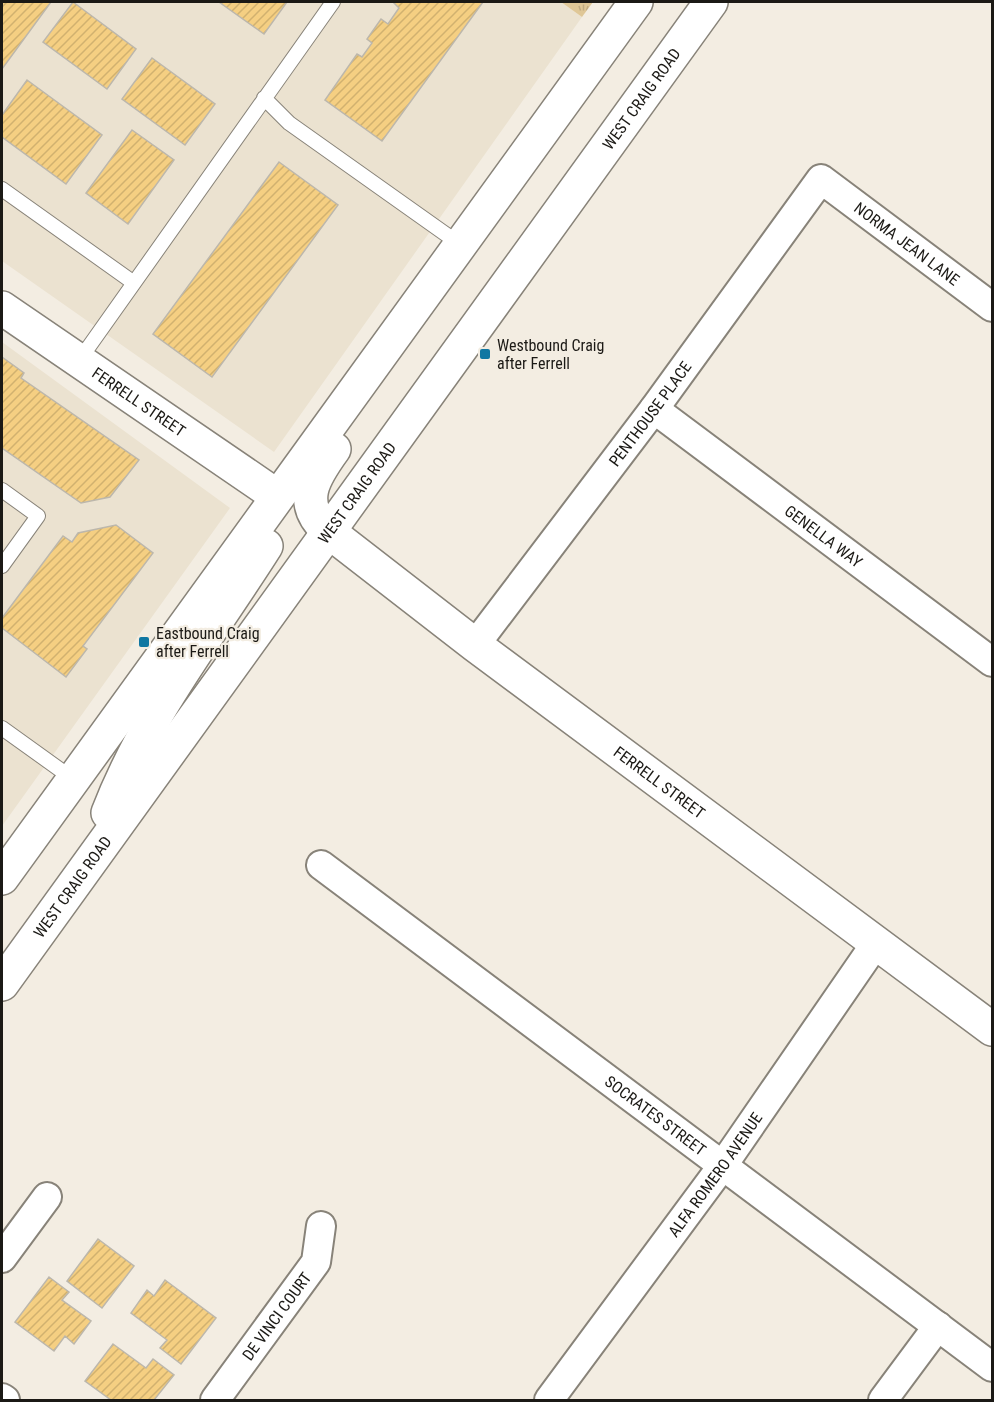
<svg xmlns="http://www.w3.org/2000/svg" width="994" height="1402" font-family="'Roboto Condensed',sans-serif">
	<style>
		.built { fill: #ebe2d0 }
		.grass { fill: url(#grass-tufts) }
		.building { fill: url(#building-hatch); stroke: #bcb7ac; stroke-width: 1.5 }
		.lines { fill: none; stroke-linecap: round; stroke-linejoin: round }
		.lane-casing { stroke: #888379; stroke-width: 16 }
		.street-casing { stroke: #888379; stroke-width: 32 }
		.secondary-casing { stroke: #888379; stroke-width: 36 }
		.primary-casing { stroke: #888379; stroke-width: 36 }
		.lane { stroke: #fff; stroke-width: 14 }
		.street { stroke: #fff; stroke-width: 28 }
		.secondary { stroke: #fff; stroke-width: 33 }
		.primary { stroke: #fff; stroke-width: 33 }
		.poi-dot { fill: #1077a2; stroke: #f3ede2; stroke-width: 2 }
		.labels { text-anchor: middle; stroke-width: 4.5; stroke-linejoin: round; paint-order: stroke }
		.street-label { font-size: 16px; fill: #1b1915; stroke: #f3ede2 }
		.poi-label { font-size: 16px; fill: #1b1915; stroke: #f3ede2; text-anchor: start }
	</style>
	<defs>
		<pattern id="grass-tufts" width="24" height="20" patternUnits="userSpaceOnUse" patternTransform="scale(1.5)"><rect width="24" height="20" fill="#dfc797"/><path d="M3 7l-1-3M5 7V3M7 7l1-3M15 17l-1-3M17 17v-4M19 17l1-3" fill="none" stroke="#bfaa81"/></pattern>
		<pattern id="building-hatch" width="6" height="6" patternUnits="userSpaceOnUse" patternTransform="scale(1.5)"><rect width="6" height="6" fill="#f5cf82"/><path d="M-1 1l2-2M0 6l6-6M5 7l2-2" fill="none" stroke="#d1b16f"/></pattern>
	</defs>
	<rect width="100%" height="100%" fill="#f3ede2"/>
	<!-- built -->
	<path class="built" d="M2,2H561L582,17L274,452L2,261Z
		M2,342L230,508L2,826Z"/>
	<!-- grass -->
	<path class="grass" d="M561,2H593L582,17Z"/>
	<!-- building -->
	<path class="building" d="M2,2H51L2,69Z
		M73,2L136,49L107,89L43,42Z
		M219,2H287L264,34Z
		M393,2H483L382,141L325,100L357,54L362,57L372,43L367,39L381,19L388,24L399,8Z
		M152,58L215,104L185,145L122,99Z
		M27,80L102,135L66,184L2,137V115Z
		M132,130L174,160L128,224L86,193Z
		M279,162L338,205L212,377L153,334Z
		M2,357L24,373L21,378L139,460L110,497L81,503L2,448Z
		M116,525L153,553L83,646L87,649L66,677L2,628V618L63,536L72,542L78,533Z
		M98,1239L134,1266L102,1308L67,1281Z
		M49,1277L69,1292L62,1300L91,1321L74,1344L65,1336L54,1351L15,1322Z
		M165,1280L216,1318L181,1364L160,1348L167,1340L131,1313L147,1290L154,1296Z
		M113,1344L146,1368L153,1359L174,1375L154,1400H111L85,1381Z"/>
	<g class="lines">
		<!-- lane casing -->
		<g class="lane-casing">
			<path id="lane" d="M264,98L289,123L461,245
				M2,189L134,283
				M78,362L333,2
				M2,490L38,516L2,566
				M2,728L73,779"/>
		</g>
		<!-- street casing -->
		<g class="street-casing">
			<g id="street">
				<path id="s1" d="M654,409L992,662"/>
				<path id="s2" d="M475,645L654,409L821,179L992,307"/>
				<path id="s3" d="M321,865L992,1367"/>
				<path d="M2,1258L47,1197"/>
				<path d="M2,1398L5,1400"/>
				<path id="s4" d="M215,1400L316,1262L321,1226"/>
				<path id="s5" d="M549,1400L723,1165L876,943"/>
				<path d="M883,1400L938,1326"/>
			</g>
		</g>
		<!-- secondary casing -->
		<g class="secondary-casing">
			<g id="secondary">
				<path id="s6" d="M2,308L277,496"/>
				<path id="s7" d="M328,531L475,645L992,1029"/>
			</g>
		</g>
		<!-- primary casing -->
		<g class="primary-casing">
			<g id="primary">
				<path d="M328,531C297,503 313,478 334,449"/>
				<path d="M108,813C145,716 211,633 266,546"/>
				<path d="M2,878L636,2"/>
				<path id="s8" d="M2,984L711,2"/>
			</g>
		</g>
		<!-- lane -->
		<use href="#lane" class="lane"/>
		<!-- street -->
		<use href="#street" class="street"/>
		<!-- secondary -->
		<use href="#secondary" class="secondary"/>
		<!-- primary -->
		<use href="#primary" class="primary"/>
	</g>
	<!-- markers -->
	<g class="poi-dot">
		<rect x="479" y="348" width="12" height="12" rx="3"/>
		<rect x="138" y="636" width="12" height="12" rx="3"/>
	</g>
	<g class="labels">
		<!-- street labels -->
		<g class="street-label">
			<text dy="6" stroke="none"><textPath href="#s8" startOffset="1092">WEST CRAIG ROAD</textPath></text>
			<text dy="6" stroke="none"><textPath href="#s2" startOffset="688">NORMA JEAN LANE</textPath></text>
			<text dy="6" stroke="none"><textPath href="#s6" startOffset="166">FERRELL STREET</textPath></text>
			<text dy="6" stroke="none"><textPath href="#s2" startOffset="290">PENTHOUSE PLACE</textPath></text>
			<text dy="6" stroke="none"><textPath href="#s8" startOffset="606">WEST CRAIG ROAD</textPath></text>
			<text dy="6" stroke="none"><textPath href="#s1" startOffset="212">GENELLA WAY</textPath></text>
			<text dy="6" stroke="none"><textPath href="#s7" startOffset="416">FERRELL STREET</textPath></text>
			<text dy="6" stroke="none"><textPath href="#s8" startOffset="120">WEST CRAIG ROAD</textPath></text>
			<text dy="6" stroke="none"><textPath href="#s3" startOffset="418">SOCRATES STREET</textPath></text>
			<text dy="6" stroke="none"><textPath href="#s5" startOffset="280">ALFA ROMERO AVENUE</textPath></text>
			<text dy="6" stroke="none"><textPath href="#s4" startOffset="104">DE VINCI COURT</textPath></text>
		</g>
		<!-- poi labels -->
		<g class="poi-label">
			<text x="497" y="351">Westbound Craig<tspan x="497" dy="18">after Ferrell</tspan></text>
			<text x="156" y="639">Eastbound Craig<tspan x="156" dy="18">after Ferrell</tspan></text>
		</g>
	</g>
	<!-- border -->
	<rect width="994" height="1402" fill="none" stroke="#1b1915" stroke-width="6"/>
</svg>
